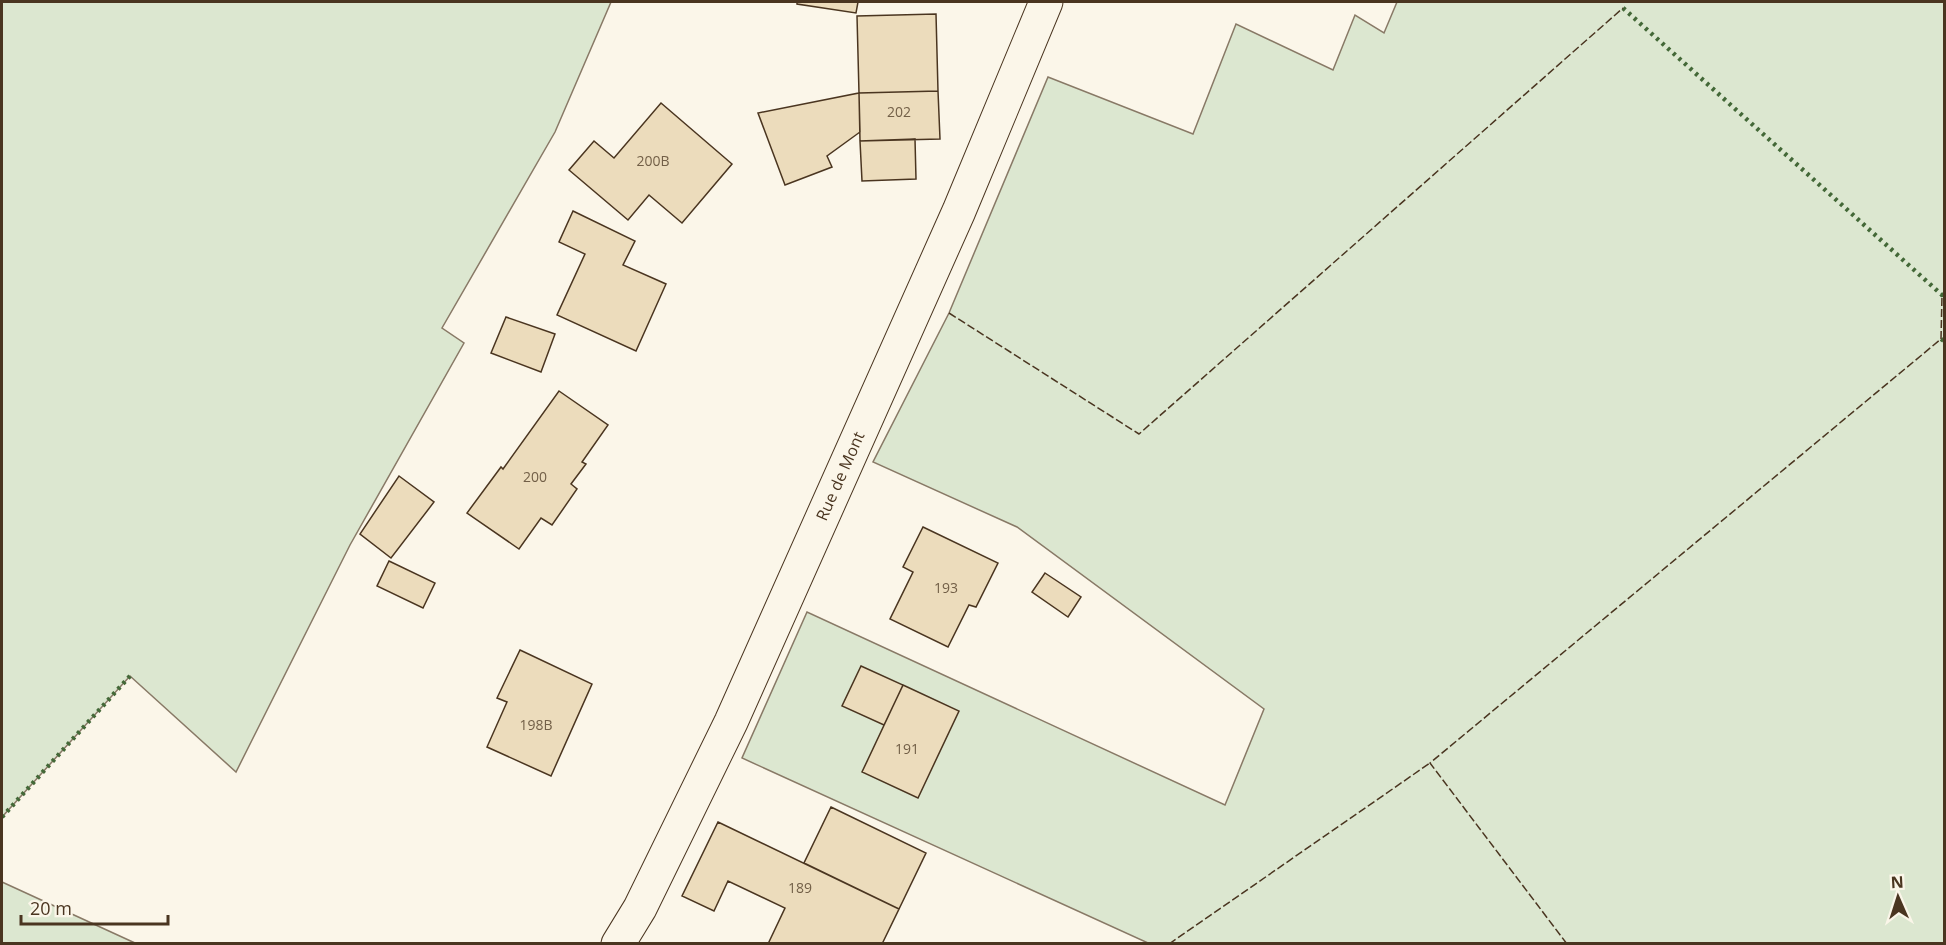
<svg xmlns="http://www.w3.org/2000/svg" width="1946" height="945" font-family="'Open Sans',sans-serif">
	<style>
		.green { fill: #dce7d0; stroke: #887966; stroke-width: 1.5 }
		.building { fill: #ecdcbc; stroke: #4a3520; stroke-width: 1.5 }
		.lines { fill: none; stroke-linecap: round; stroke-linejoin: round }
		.minor-casing { stroke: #4a3520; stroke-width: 35 }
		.minor { stroke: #fbf6e9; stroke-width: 33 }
		.hedge { stroke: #436837; stroke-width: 4.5; stroke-dasharray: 3 4.5; stroke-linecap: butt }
		.fence { stroke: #4a3520; stroke-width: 1.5; stroke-dasharray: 8 3; stroke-linecap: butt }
		.labels { text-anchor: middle; stroke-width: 4.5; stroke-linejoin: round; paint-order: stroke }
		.number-label { font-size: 14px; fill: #725f47 }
		.street-label { font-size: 16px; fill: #4a3520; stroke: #fbf6e9 }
	</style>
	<rect width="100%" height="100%" fill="#fbf6e9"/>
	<!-- green -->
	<path class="green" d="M2,2H611L555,132L442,328L464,343L350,545L236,772L130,676L2,817Z
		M1397,2H1944V943H1148L742,758L807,612L1225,805L1264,709L1017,527L873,462L949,313L1048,77L1193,134L1236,24L1333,70L1355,15L1384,33Z
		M2,882L135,943H2Z"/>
	<!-- building -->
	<path class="building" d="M797,2H858L856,13L797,4Z
		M936,14L938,91L859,93L857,16Z
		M938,91L940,139L860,141L859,93Z
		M859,93L860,132L827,156L832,167L785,185L758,113Z
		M661,103L732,164L682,223L649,195L628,220L569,170L594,141L614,158Z
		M915,139L916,179L862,181L860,141Z
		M573,211L635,241L623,265L666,284L636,351L557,315L585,254L559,242Z
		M506,317L555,334L541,372L491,353Z
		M559,391L608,425L582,462L586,464L571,484L577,489L552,525L541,518L519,549L467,513L501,467L503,469Z
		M399,476L434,502L391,558L360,534Z
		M923,527L998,563L976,607L969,605L948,647L890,619L913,572L903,567Z
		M389,561L435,583L423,608L377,586Z
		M1045,573L1081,597L1068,617L1032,592Z
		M520,650L592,684L551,776L487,747L507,702L497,698Z
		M861,666L903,685L884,725L842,706Z
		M903,685L959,711L918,798L862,772Z
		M831,807L926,853L899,909L804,863Z
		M718,822L899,909L882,944H768L785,908L728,881L714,911L682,896Z"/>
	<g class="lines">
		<!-- minor casing -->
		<g class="minor-casing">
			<path id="minor" d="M618,944L640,908L731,722L959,211L1046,2"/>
		</g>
		<!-- minor -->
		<use href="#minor" class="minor"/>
		<!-- hedge -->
		<path class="hedge" d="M1623,8L1942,295L1944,293
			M1941,339L1944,341
			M2,817L130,676"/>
		<!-- fence -->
		<path class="fence" d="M949,313L1139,434L1623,8
			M1169,944L1430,763
			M1567,944L1430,763L1941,339L1942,295"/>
	</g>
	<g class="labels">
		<!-- number labels -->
		<g class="number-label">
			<text x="899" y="117">202</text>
			<text x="653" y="166">200B</text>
			<text x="535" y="482">200</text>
			<text x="946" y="593">193</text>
			<text x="536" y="730">198B</text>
			<text x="907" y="754">191</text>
			<text x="800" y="893">189</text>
		</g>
		<!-- street labels -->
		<g class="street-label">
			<text transform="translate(840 476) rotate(-66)" y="6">Rue de Mont</text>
		</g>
	</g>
	<!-- border -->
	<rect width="1946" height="945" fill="none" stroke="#4a3520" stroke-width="6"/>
	<!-- north arrow -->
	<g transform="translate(1898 897) rotate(357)" stroke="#fbf6e9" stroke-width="4.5" paint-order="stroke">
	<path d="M0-4.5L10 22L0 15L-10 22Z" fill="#4a3520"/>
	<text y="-9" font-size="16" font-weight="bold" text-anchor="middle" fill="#4a3520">N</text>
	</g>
	<!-- scale -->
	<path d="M21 915v9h147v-9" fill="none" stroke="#4a3520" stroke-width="3"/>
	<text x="30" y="915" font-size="18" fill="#4a3520" stroke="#fbf6e9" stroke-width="4.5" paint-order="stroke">20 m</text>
</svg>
